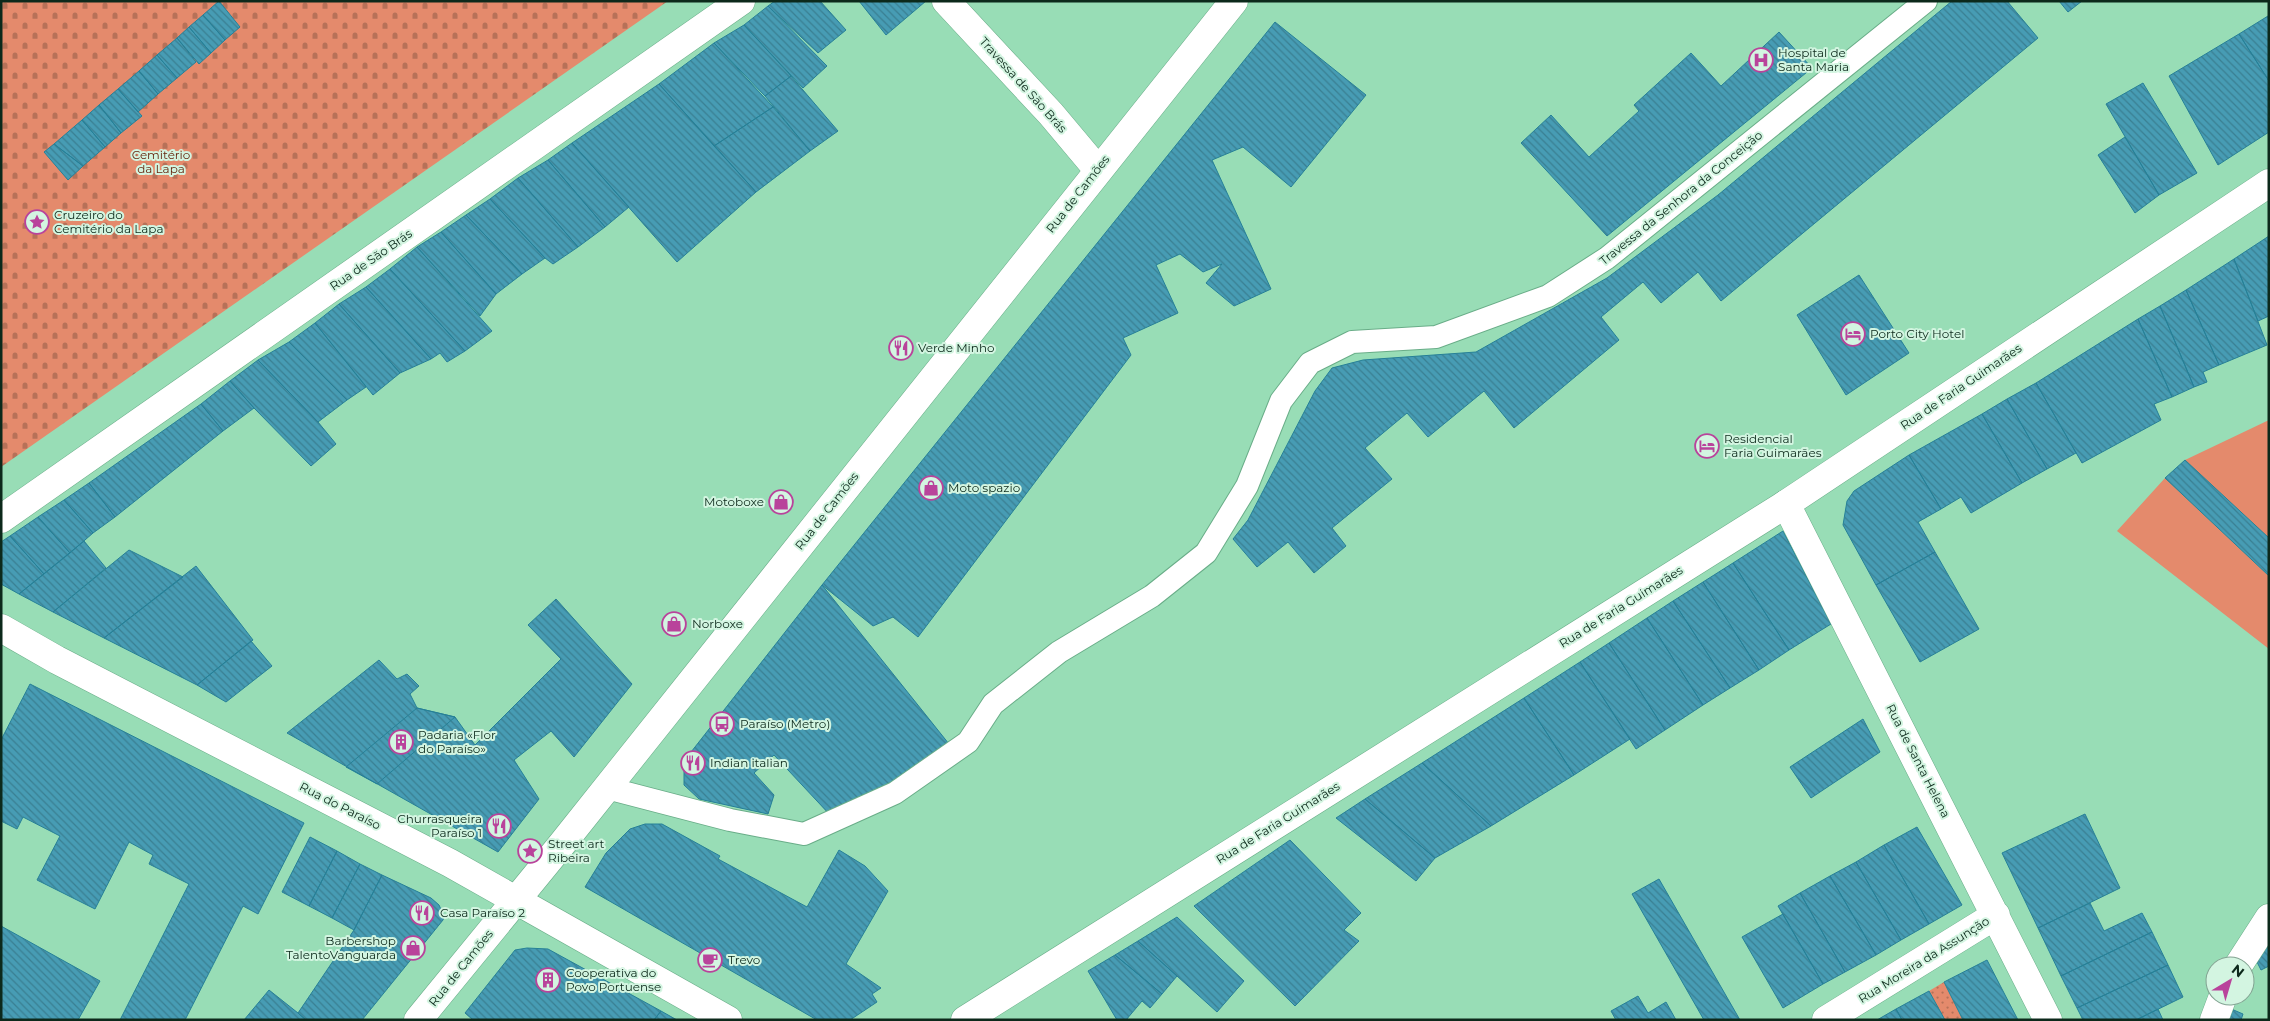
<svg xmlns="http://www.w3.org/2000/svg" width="2270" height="1021" font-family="Montserrat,sans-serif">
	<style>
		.grass { fill: #e48a6c }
		.cemetery { fill: url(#cemetery-stones) }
		.park { fill: url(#park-dots) }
		.building { fill: url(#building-back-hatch); stroke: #268097 }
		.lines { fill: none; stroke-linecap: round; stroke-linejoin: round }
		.lane-casing { stroke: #69ad88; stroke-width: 24 }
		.street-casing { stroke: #69ad88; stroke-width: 29 }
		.secondary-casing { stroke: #69ad88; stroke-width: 29 }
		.lane { stroke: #fff; stroke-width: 22 }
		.street { stroke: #fff; stroke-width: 28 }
		.secondary { stroke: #fff; stroke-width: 28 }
		.labels { text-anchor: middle; stroke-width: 4; stroke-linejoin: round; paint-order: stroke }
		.poi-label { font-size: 12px; fill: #0c291b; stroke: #d3f5e1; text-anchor: start }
		.street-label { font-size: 12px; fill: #0c291b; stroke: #d3f5e1 }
		.park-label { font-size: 12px; fill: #662710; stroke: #d3f5e1 }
	</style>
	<defs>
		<pattern id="cemetery-stones" width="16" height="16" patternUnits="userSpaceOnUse" patternTransform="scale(1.25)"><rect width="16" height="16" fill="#e48a6c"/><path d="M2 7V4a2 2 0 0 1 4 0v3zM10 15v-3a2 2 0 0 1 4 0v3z" fill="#b77158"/></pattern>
		<pattern id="park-dots" width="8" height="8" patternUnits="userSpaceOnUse" patternTransform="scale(1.25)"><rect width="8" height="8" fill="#e48a6c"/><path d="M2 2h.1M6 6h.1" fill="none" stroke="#b77158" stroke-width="1.8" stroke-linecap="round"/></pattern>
		<pattern id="building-back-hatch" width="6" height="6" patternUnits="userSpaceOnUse" patternTransform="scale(1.25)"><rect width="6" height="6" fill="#479cb4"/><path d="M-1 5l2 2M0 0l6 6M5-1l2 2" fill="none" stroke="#3a7f92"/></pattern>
	</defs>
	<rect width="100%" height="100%" fill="#98ddb6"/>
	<!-- grass -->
	<path class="grass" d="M2269,420V538L2185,460Z
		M2165,478L2269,576V649L2117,531Z"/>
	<!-- cemetery -->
	<path class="cemetery" d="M1,1H668L1,467Z"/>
	<!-- park -->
	<path class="park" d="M1944,982L1963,1020H1945L1929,991Z"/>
	<!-- building -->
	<path class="building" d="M219,1L240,27L225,40L203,15Z
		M775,1H820L846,30L818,53L768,6Z
		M859,1H926L886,35Z
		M1952,1H2007L2038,38L1721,301L1698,272L1661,303L1643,282L1601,317L1619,340L1514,428L1484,391L1428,437L1407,413L1365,448L1392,479L1332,528L1346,546L1314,573L1288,542L1257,567L1233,539L1248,520L1315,391L1332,368L1363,360L1476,352L1607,278L1718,195Z
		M2059,1H2082L2068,12Z
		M768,6L827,66L803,88L744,25Z
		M203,15L225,40L211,53L189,27Z
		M2268,16L2269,18V81L2239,34Z
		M1275,22L1366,95L1291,187L1243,147L1212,160L1271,289L1234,306L1206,283L1222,264L1203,272L1180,254L1156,265L1178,313L1123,338L1131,355L918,637L893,617L873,626L822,585Z
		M744,25L791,76L765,96L714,43Z
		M189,27L211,53L199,64L177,38Z
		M1779,32L1812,68L1607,236L1521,143L1551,115L1589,157L1639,111L1634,105L1691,53L1721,86Z
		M2239,34L2269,81V132L2218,165L2169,76Z
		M177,38L196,62L177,78L157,55Z
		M714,43L773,107L714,146L659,84Z
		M157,55L177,78L158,94L139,71Z
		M139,71L158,94L138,112L118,89Z
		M791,76L838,131L810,151L765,96Z
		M2143,83L2197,173L2159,195L2106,104Z
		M659,84L756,192L677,262L572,143Z
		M118,89L142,116L121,133L99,105Z
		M99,105L121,133L105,147L82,120Z
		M773,107L810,151L756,192L714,146Z
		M82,120L105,147L83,166L54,144Z
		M2125,137L2159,195L2135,213L2098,155Z
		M572,143L629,207L605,227L548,160Z
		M54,144L83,166L68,180L44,152Z
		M548,160L605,227L578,247L518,178Z
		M518,178L578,247L553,264L545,258L490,199Z
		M490,199L545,258L522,274L466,215Z
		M466,215L522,274L496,294L441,232Z
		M441,232L496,294L480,316L417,247Z
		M2269,236V316L2258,321L2234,259Z
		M417,247L492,331L465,351L390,269Z
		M2234,259L2267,345L2219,365L2186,290Z
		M390,269L465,351L447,362L440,353L431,359L366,287Z
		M1859,275L1909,353L1846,395L1797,315Z
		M366,287L431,359L400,373L339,304Z
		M2186,290L2219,365L2203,372L2207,382L2194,387L2160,306Z
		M339,304L400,373L373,395L315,323Z
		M2160,306L2194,387L2172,397L2138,319Z
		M2138,319L2172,397L2154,404L2161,420L2082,463L2036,383Z
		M315,323L366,387L347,400L289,342Z
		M289,342L347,400L318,422L258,360Z
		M258,360L318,422L336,444L311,466L254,408L230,381Z
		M230,381L254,408L223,431L201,404Z
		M2036,383L2076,453L2047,469L2007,399Z
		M2007,399L2047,469L2022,483L1982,414Z
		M201,404L223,431L115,517L89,483Z
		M1982,414L2022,483L1971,513L1961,497L1941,509L1909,455Z
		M1909,455L1941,509L1918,522L1935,552L1876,585L1843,525L1847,501L1854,491Z
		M2185,460L2269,538V576L2165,478Z
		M89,483L115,517L93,533L64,500Z
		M64,500L93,533L70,553L38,517Z
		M38,517L70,553L44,574L10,536Z
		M1783,531L1831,624L1789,650L1733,563Z
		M10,536L44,574L19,594L1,584V542Z
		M84,541L106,568L53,612L19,594Z
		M129,550L183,577L104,638L53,612Z
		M1935,552L1979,629L1920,662L1876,585Z
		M1733,563L1789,650L1759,670L1703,582Z
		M196,566L253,640L197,685L104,638Z
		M1703,582L1759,670L1730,688L1673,601Z
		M822,585L949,744L893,786L831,816L774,755L754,773L774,795L768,814L699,799L684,785V761Z
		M556,599L632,684L574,757L551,731L514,760L539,799L498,852L287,733L379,660L397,679L407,674L419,686L410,694L417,708L455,717L475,745L561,659L528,625Z
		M1673,601L1730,688L1703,705L1647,618Z
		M1647,618L1703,705L1665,730L1609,643Z
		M251,641L272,666L226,702L197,685Z
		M1609,643L1665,730L1636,749L1580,662Z
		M1580,662L1630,739L1574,775L1524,698Z
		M30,684L304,823L258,914L243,906L185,1020H120L189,884L149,864L153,855L129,842L95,909L37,880L60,836L23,817L17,829L1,821V740Z
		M1524,698L1574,775L1491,826L1422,763Z
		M417,708L455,717L377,784L346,767Z
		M1863,719L1880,752L1811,798L1790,767Z
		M1422,763L1491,826L1435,858L1365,799Z
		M1365,799L1435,858L1416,881L1336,818Z
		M2085,814L2120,888L2038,928L2002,853Z
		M645,824H662L720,856L718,859L807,907L839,850L865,866L888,891L846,964L881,988L872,994L877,1002L850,1020H817L585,887L606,853L630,829Z
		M1917,827L1962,905L1929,924L1884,845Z
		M310,837L337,851L309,906L282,892Z
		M1290,840L1361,913L1344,930L1359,941L1295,1006L1194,906Z
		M1884,845L1929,924L1901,940L1856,862Z
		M337,851L360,864L332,918L309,906Z
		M1856,862L1901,940L1876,955L1830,876Z
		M360,864L382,875L354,930L332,918Z
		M382,875L431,898L439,905L444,916L443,920L362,1020H306L298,1013L354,930Z
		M1830,876L1876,955L1845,972L1800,893Z
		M1659,879L1740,1020H1704L1632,894Z
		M1800,893L1845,972L1823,984L1778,906Z
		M2090,903L2104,931L2142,913L2152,932L2061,976L2038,928Z
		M1783,914L1823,984L1783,1008L1742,937Z
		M1177,917L1244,981L1217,1012L1138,941Z
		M1,926L100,981L78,1020H1Z
		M2269,926V966L2261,970L2252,952Z
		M2152,932L2168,965L2077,1008L2061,976Z
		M1138,941L1177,976L1162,994L1115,955Z
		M527,948L548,949L661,1011L654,1020H473L465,1013L515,950Z
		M1115,955L1162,994L1150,1008L1142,1001L1126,1020H1117L1088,971Z
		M1987,960L2018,1020H1963L1944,982Z
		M2168,965L2183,997L2136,1020H2083L2077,1008Z
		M269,990L298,1013L306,1020H244Z
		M1929,991L1945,1020H1902L1896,1009Z
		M1638,996L1648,1013L1666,1002L1676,1020H1616L1611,1011Z
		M2222,1005L2243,1014L2241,1020H2217Z
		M1896,1009L1902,1020H1877Z
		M2158,1009L2163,1020H2136Z
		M661,1011L677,1020H654Z"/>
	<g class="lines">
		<!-- lane casing -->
		<g class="lane-casing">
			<path id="lane" d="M607,788L730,820L804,834L895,793L968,742L993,704L1059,652L1152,596L1206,553L1247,486L1281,401L1310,363L1352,342L1436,337L1548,296L1607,258L1926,1"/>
		</g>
		<!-- street casing -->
		<g class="street-casing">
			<path id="street" d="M946,1L1051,114L1098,170
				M1786,504L2048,1020
				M1,519L741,1
				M1,628L57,660L450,863L728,1020
				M2238,966L2269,918
				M1826,1020L1996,915
				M2214,1020L2223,996"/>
		</g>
		<!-- secondary casing -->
		<g class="secondary-casing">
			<path id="secondary" d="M418,1020L562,844L1234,1
				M965,1020L1786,504L2269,183"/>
		</g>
		<!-- lane -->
		<use href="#lane" class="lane"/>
		<!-- street -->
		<use href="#street" class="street"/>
		<!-- secondary -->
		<use href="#secondary" class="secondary"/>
	</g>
	<!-- icons -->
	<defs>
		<g id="hospital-ring" transform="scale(1.25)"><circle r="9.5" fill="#d3f5e1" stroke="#b9439b" stroke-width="1.5"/><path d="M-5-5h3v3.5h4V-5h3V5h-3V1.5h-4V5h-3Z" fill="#b9439b"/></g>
		<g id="sight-ring" transform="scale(1.25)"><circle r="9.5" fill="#d3f5e1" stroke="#b9439b" stroke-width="1.5"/><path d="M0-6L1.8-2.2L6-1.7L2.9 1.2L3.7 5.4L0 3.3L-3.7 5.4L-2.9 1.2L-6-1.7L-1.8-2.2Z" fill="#b9439b"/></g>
		<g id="hotel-ring" transform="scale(1.25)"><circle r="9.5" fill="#d3f5e1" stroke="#b9439b" stroke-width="1.5"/><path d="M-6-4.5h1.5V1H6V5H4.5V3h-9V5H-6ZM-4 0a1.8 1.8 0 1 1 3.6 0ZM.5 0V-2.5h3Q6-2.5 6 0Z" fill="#b9439b"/></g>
		<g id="restaurant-ring" transform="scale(1.25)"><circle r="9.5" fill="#d3f5e1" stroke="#b9439b" stroke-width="1.5"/><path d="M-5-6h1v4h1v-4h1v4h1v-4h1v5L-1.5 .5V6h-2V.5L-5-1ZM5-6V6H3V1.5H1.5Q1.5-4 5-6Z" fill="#b9439b"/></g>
		<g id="shop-ring" transform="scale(1.25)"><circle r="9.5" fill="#d3f5e1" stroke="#b9439b" stroke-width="1.5"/><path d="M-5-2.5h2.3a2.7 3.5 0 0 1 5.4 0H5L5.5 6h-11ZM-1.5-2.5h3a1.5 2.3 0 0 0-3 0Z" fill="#b9439b"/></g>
		<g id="bus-ring" transform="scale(1.25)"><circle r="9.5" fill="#d3f5e1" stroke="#b9439b" stroke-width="1.5"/><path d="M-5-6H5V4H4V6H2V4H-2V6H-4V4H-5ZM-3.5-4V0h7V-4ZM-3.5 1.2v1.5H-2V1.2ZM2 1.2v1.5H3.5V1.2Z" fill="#b9439b"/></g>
		<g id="building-ring" transform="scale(1.25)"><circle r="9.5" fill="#d3f5e1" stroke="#b9439b" stroke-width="1.5"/><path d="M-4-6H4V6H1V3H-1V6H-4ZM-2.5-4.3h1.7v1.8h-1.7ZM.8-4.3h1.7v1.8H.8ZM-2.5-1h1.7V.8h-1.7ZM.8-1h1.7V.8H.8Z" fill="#b9439b"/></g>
		<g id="cafe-ring" transform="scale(1.25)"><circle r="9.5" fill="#d3f5e1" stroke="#b9439b" stroke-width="1.5"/><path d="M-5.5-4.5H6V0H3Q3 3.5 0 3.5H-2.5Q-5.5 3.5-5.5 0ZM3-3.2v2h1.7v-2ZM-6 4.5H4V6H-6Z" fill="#b9439b"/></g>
	</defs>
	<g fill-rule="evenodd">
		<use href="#hospital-ring" x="1761" y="60"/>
		<use href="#sight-ring" x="37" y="222"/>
		<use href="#hotel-ring" x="1853" y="334"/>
		<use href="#restaurant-ring" x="901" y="348"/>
		<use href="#hotel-ring" x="1707" y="446"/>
		<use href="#shop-ring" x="931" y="488"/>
		<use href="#shop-ring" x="781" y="502"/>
		<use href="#shop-ring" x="674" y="624"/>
		<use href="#bus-ring" x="722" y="724"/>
		<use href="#building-ring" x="401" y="742"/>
		<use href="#restaurant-ring" x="693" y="763"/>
		<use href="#restaurant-ring" x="499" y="826"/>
		<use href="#sight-ring" x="530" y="851"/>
		<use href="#restaurant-ring" x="422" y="913"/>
		<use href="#shop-ring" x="413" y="948"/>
		<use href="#cafe-ring" x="710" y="960"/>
		<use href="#building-ring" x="548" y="980"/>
	</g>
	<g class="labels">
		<!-- poi labels -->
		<g class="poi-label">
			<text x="1778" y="57">Hospital de<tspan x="1778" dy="14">Santa Maria</tspan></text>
			<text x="54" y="219">Cruzeiro do<tspan x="54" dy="14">Cemitério da Lapa</tspan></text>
			<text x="1870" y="338">Porto City Hotel</text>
			<text x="918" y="352">Verde Minho</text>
			<text x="1724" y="443">Residencial<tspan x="1724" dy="14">Faria Guimarães</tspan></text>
			<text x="948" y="492">Moto spazio</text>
			<text x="764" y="506" text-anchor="end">Motoboxe</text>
			<text x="692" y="628">Norboxe</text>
			<text x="740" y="728">Paraíso (Metro)</text>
			<text x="418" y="739">Padaria «Flor<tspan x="418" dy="14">do Paraíso»</tspan></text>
			<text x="710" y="767">Indian italian</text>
			<text x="482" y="823" text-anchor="end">Churrasqueira<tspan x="482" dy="14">Paraíso 1</tspan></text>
			<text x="548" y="848">Street art<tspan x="548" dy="14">Ribeira</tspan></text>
			<text x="440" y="917">Casa Paraíso 2</text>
			<text x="396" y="945" text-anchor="end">Barbershop<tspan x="396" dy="14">TalentoVanguarda</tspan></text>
			<text x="728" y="964">Trevo</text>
			<text x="566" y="977">Cooperativa do<tspan x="566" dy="14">Povo Portuense</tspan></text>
		</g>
		<!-- street labels -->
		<g class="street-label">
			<text transform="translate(1023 85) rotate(48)" y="4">Travessa de São Brás</text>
			<text transform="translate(1078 194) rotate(-52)" y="4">Rua de Camões</text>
			<text transform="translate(1681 198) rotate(-39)" y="4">Travessa da Senhora da Conceição</text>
			<text transform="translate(371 260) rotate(-35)" y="4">Rua de São Brás</text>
			<text transform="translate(1961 387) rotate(-34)" y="4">Rua de Faria Guimarães</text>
			<text transform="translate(827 511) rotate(-52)" y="4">Rua de Camões</text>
			<text transform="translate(1621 607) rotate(-32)" y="4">Rua de Faria Guimarães</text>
			<text transform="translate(1918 761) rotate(63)" y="4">Rua de Santa Helena</text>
			<text transform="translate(340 806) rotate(27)" y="4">Rua do Paraíso</text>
			<text transform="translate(1278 823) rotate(-32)" y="4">Rua de Faria Guimarães</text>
			<text transform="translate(1924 960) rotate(-32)" y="4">Rua Moreira da Assunção</text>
			<text transform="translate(461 968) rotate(-51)" y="4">Rua de Camões</text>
		</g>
		<!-- park labels -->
		<g class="park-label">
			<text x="161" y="159">Cemitério<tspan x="161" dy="14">da Lapa</tspan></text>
		</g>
	</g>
	<!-- border -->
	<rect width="2270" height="1021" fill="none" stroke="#0c291b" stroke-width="5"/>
	<!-- north arrow -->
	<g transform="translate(2230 981) rotate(38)"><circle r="24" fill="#d3f5e1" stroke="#83a392"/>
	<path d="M0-4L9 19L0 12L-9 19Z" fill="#b9439b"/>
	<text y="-8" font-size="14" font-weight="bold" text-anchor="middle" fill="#0c291b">N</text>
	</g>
</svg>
